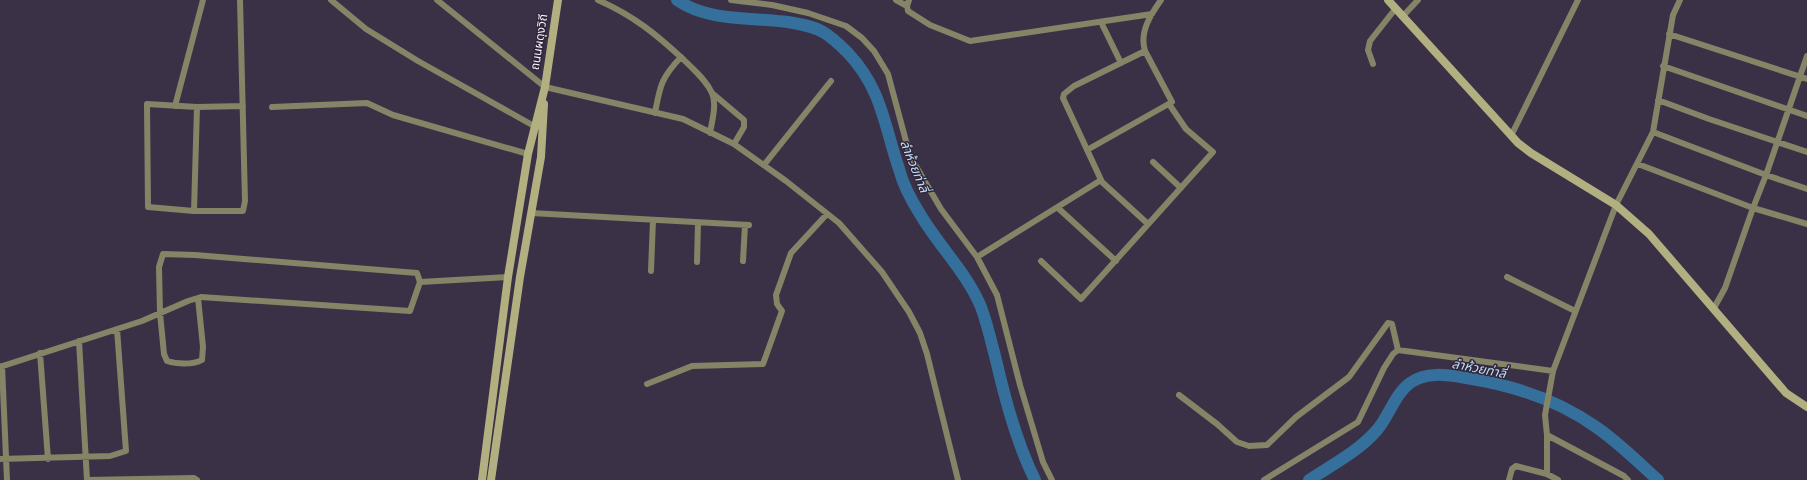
<svg xmlns="http://www.w3.org/2000/svg" width="1807" height="480" font-family="Inter,'Noto Sans Thai',sans-serif">
	<style>
		.lines { fill: none; stroke-linecap: round; stroke-linejoin: round }
		.river { stroke: #35709c; stroke-width: 12 }
		.street { stroke: #858467; stroke-width: 6 }
		.secondary { stroke: #b2af81; stroke-width: 8 }
		.labels { text-anchor: middle; stroke-width: 3; stroke-linejoin: round; paint-order: stroke }
		.street-label { font-size: 12px; fill: #f7f0fe; stroke: #31273b }
		.water-label { font-size: 13px; font-style: italic; fill: #beddf7; stroke: #31273b }
	</style>
	<rect width="100%" height="100%" fill="#3b3146"/>
	<g class="lines">
		<!-- river -->
		<path class="river" d="M677,0C709,22 751,17 788,22C800,24 813,26 823,32C832,37 840,45 848,53C882,89 884,125 899,169C903,184 911,200 920,214C938,245 967,273 981,307C988,326 992,345 997,364C1006,403 1017,444 1035,480
			M1309,480C1332,465 1359,451 1377,430C1389,416 1395,394 1410,383C1426,371 1448,375 1466,378C1512,385 1558,400 1596,427C1618,442 1638,462 1658,480"/>
		<!-- street -->
		<path class="street" d="M240,0L245,201L243,211H194L148,207L147,104L197,107L243,106
			M331,0L366,29L418,61L534,126
			M437,0L545,87L683,119L734,144L786,181L839,223L882,272L909,312L920,333L927,354L958,480
			M598,0C634,16 656,34 684,60C694,70 706,80 712,93C717,104 712,121 710,133
			M731,0L772,5L808,13L846,26L862,38L874,51L888,74L910,156L941,209L977,257L997,295L1020,385L1043,462L1052,480
			M896,0L907,6L909,0
			M907,6L908,11L930,25L970,41L1152,14
			M1403,16L1418,0
			M1101,22L1121,63
			M1669,34L1807,79
			M1145,51L1074,86L1064,94L1063,98L1102,182L1148,224
			M1373,64L1368,50L1370,41L1396,8
			M1663,66L1807,116
			M712,93L744,120V127L734,144
			M1658,100L1709,119L1807,152
			M175,106L203,0
			M272,107L367,103L393,115L528,154
			M655,113C660,86 661,78 681,57
			M1653,132L1766,175L1807,189
			M1511,136L1578,0
			M1087,150L1172,102L1145,51C1139,32 1151,14 1161,0
			M1153,162L1181,188
			M1638,164L1753,208L1807,224
			M764,165L831,81
			M1058,208L1116,261
			M194,211L197,107
			M531,213L749,225
			M977,257L1101,180
			M743,261L745,225
			M1041,261L1081,299L1213,152L1186,129L1169,104
			M697,262L698,223
			M651,271L653,220
			M1507,277L1575,311
			M198,298L203,347L202,360C193,365 176,364 167,361L164,354L160,313L159,267L163,254L195,255L417,273L420,282L508,277
			M1714,308L1725,288L1753,208L1766,175L1807,56
			M79,341L87,480
			M40,353L48,459
			M2,366L7,480
			M0,367L142,321L188,301L201,297L410,311L420,282
			M647,384L692,366L763,364L782,311L777,304L776,295L791,253L827,214
			M1179,395L1217,424L1237,442L1249,446L1267,445L1296,417L1349,377L1388,323L1392,324L1398,350L1553,371
			M0,459L110,456L126,451L117,329
			M1547,474V435
			M87,480L194,478L197,480
			M1264,480L1358,422L1384,368L1393,354L1398,350
			M1509,480L1512,469L1516,466L1547,474L1558,480
			M1628,480L1624,476L1547,435L1545,415L1553,371L1616,205L1653,132L1673,15L1680,0"/>
		<!-- secondary -->
		<path class="secondary" d="M1388,0L1518,143L1531,153L1616,205L1649,234L1786,393L1807,407
			M482,480L508,277L528,154L545,87L558,0
			M491,480L520,277L541,157L544,104"/>
	</g>
	<g class="labels">
		<!-- street labels -->
		<g class="street-label">
			<text transform="translate(539 42) rotate(-81)" y="4">ถนนผดุงวิถี</text>
		</g>
		<!-- water labels -->
		<g class="water-label">
			<text transform="translate(915 166) rotate(68)" y="5">ลำห้วยท่าลี่</text>
			<text transform="translate(1479 368) rotate(11)" y="5">ลำห้วยท่าลี่</text>
		</g>
	</g>
</svg>
